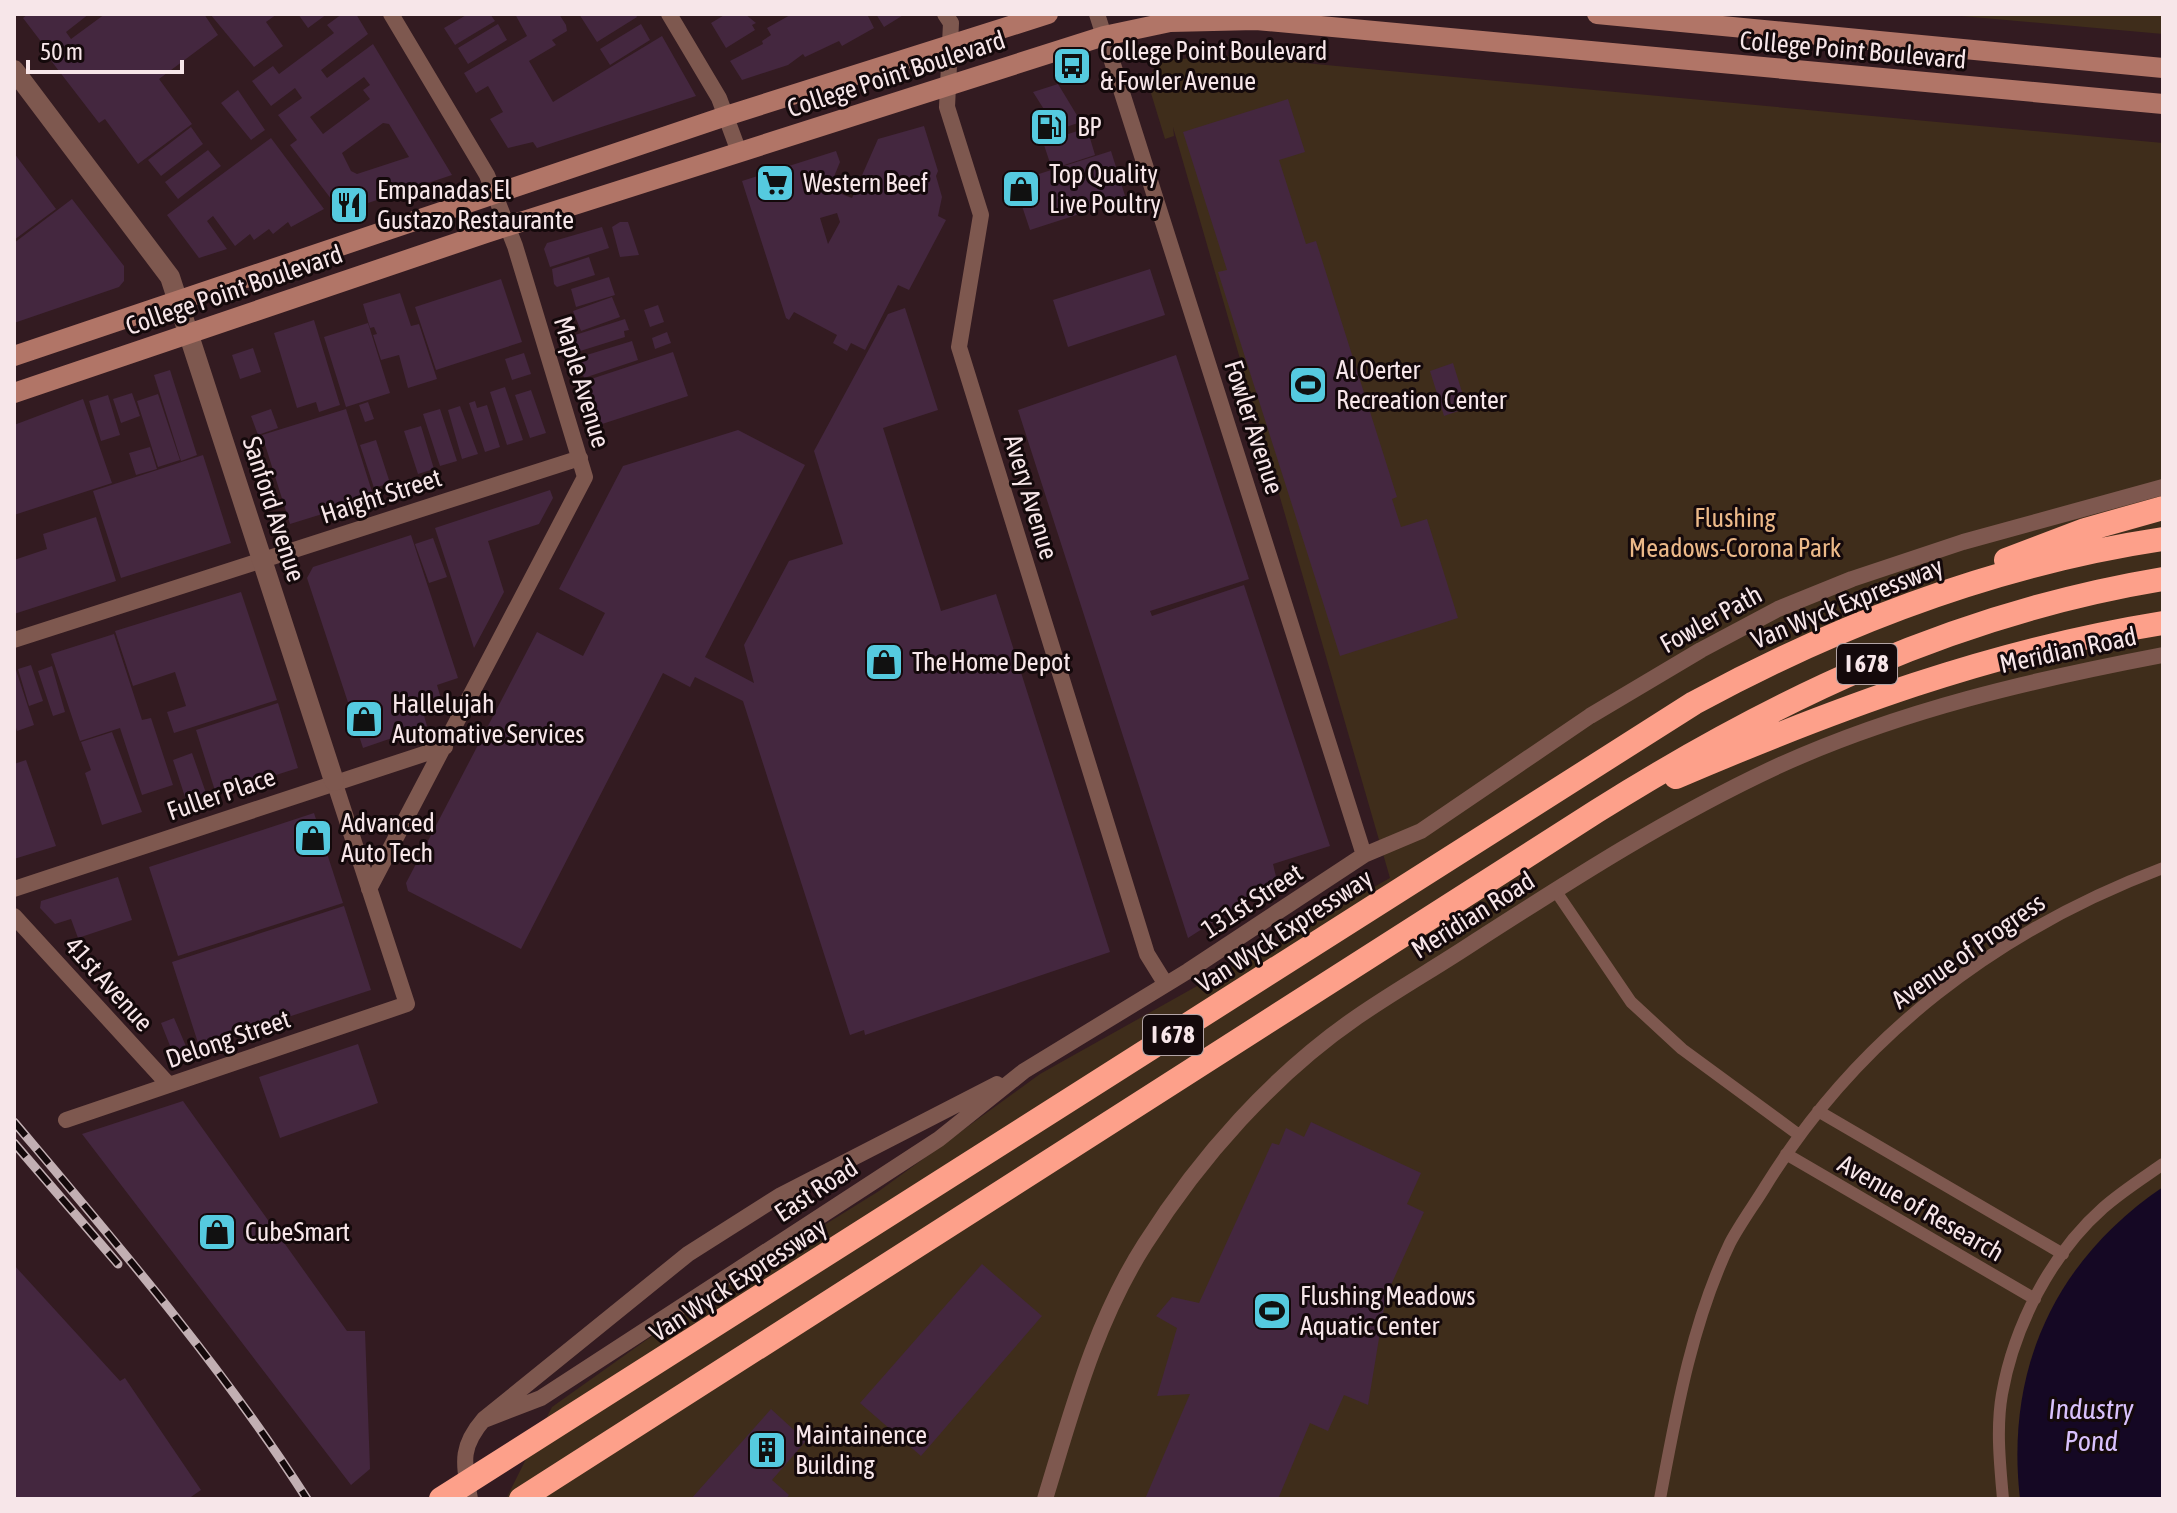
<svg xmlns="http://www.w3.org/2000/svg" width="2177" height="1513" font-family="'Asap Condensed',sans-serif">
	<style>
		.green { fill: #3f2d1b }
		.water { fill: #150824 }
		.building { fill: #44273f; fill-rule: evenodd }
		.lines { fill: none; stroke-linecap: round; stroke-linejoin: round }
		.pedestrian { stroke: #7e584f; stroke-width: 12 }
		.minor { stroke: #7e584f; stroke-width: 16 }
		.tertiary { stroke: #7e584f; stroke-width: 20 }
		.secondary { stroke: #b17567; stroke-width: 20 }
		.motorway { stroke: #fda08a; stroke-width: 24 }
		.rail-casing { stroke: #c2afb3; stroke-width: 9 }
		.rail { stroke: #14090b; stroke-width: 6; stroke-dasharray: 18; stroke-linecap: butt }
		.labels { text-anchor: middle; stroke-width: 6; stroke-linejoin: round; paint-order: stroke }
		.shield { fill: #14090b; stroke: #b3a4a6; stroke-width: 2 }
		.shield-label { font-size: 24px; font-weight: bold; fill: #f7e6e9 }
		.street-label { font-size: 26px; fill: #f7e6e9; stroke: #14090b }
		.poi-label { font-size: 26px; fill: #f7e6e9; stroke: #14090b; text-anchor: start }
		.park-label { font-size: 26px; fill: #ecb989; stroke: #14090b }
		.water-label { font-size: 28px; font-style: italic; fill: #d9c1fd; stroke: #14090b }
	</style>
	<rect width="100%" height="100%" fill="#331b21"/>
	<!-- green -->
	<path class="green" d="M1939,14H2163V34Z
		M1218,55L2163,143V1499H506L552,1407L694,1306L879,1191L1040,1074L1390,878L1173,127L1174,136L1165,139L1147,80L1156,67L1155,62Z"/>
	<!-- water -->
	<path class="water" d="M2163,1187V1499H2020C2005,1369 2055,1260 2163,1187Z"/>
	<!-- building -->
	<path class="building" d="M28,14H89L66,32L71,39L105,14H204L218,35L159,79L192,124L138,164L105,119L99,123L49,58L52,56L23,18Z
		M210,14H277L266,22L283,46L254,67Z
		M298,14H327L308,28Z
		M342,14H356L368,34L321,70L327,78L373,44L452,175L341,212L290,145L297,140L278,115L302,98L295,88L271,106L252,81L273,66L279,74L334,33L327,25ZM364,77L370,85L363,90L370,99L323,134L310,117ZM383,123L389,124L409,157L357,174L351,171L342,153Z
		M468,14H490L495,21L455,45L444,28Z
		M515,14H559L566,25L567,31L552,40L556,45L529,61L553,102L662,36L696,96L537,148L533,142L508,148L490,119L503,112L488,86L476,93L464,73L527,36Z
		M579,14H635L637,17L597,42Z
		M726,14H745L756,23L752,25L755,30L726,48L711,23Z
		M792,14H867L874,28L842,46L839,41L805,57L803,54L788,65L742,80L730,61L763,44L762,41L771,35L767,28Z
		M876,14H905L884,27Z
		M498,24L507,40L468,64L458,48Z
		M641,24L650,40L610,65L600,49Z
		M1058,84L1081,122L1057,130L1033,92Z
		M238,90L265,130L251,140L221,103Z
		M1288,99L1305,152L1279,160L1306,244L1316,241L1397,497L1392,499L1401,527L1427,519L1458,618L1340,656L1218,272L1227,270L1183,132Z
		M924,126L938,171L936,176L942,197L938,216L946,220L909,290L898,285L865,350L851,343L847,351L833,343L837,335L794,312L789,320L786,318L742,181L836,151L840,162L833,179L843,183L839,193L852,198L878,139ZM837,213L840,222L828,244L820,218Z
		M191,127L203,144L161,176L148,160Z
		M1087,128L1095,155L1052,169L1043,142Z
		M271,138L324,209L291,227L288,222L273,234L269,229L254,240L250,234L235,246L213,216L207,221L227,249L199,258L167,215Z
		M208,150L221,166L178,199L165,182Z
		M1111,151L1126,199L1030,230L1014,182Z
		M14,153L56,209L14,240Z
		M72,199L124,266V281L119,287L14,323V243Z
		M620,222H628L639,255L620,257L612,227Z
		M602,227L609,248L550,267L544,249L547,243Z
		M589,257L595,275L557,287L554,284L552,269Z
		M1150,269L1165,315L1068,347L1053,300Z
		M609,277L615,295L576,307L571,289Z
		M501,279L522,342L436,370L415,307Z
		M400,293L411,326L419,324L437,379L408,388L399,355L381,360L373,335L377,334L374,327L370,328L363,304Z
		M612,297L620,317L581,331L573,311Z
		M658,305L664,322L650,327L644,310Z
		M905,308L938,410L883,428L939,604L941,611L996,594L1110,952L865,1035L864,1030L850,1035L743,701L695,677L690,687L663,673L521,949L408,891L406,883L537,632L583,656L605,613L559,589L623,466L738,430L805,465L705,657L754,683L744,645L789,561L843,544L814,451L888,314Z
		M625,319L629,330L624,331L625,337L577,352L572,336Z
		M314,320L340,405L319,412L316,402L297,408L274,333Z
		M368,323L390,393L346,407L324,337Z
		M667,332L671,343L655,349L652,338Z
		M632,341L638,360L584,378L577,358Z
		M253,348L261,372L240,379L232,355Z
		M673,352L688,396L599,425L585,381Z
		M524,353L531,374L512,380L505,359Z
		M1176,355L1249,579L1150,611L1152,616L1244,585L1330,846L1273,864L1277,881L1188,938L1018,410Z
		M1453,363L1467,408L1444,416L1430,371Z
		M170,370L197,455L181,461L154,375Z
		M505,387L523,440L507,445L490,392Z
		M531,390L546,433L530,438L515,395Z
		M132,393L140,416L121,423L113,399Z
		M158,394L180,460L158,467L137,401Z
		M108,395L120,435L101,441L89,401Z
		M83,399L112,483L14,515V425Z
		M475,401L477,408L487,405L500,447L485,452L469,403Z
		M368,402L374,419L365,422L359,405Z
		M460,406L478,454L462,459L448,410Z
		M271,409L278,428L258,435L251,416Z
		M346,409L374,498L290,524L262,435Z
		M440,409L457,461L440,466L423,414Z
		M421,426L434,469L418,474L404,431Z
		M376,440L390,483L374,488L360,445Z
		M150,447L157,469L136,475L129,453Z
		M203,455L231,543L121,578L93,491Z
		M550,490L553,498L539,524L488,541L504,592L474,648L435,528Z
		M96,517L116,581L14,614V560L47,549L43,534Z
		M411,535L458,678L437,685L442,702L422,709L427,726L363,748L307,578L313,567Z
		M433,538L447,577L429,583L415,544Z
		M241,592L277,700L174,733L167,712L186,706L175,672L133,686L115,631Z
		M114,634L142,720L151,718L173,785L142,795L120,728L80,741L51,654Z
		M31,665L43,701L29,706L18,669Z
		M52,666L65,712L53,716L38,671Z
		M16,670L34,725L17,731L14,721Z
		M278,703L298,768L216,794L196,730Z
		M112,732L142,812L102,825L85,773L91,770L81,742Z
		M192,753L206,793L186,800L173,760Z
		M26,760L56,846L14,859V764Z
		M314,813L343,903L178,956L149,867Z
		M118,877L132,920L78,938L71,919L55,924L40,908L41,901Z
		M344,906L371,990L199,1046L172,962Z
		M174,1018L188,1051L174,1056L161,1023Z
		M358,1044L378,1103L280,1138L259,1077Z
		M183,1101L347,1331H365L370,1469L351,1485L82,1134Z
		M1311,1122L1421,1173L1407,1204L1424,1212L1386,1296L1368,1405L1344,1395L1328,1431L1310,1423L1278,1499H1145L1190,1394L1157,1396L1177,1328L1156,1316L1172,1297L1199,1303L1272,1143L1279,1145L1286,1128L1304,1137Z
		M982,1264L1042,1316L921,1456L860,1403Z
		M14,1265L120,1381L125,1378L201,1490L188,1499H14Z
		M771,1409L806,1441L772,1480L789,1495L786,1499H691Z"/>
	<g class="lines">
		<!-- pedestrian -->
		<path class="pedestrian" d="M1555,890L1631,1002L1682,1049L1799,1135
			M1818,1111L2063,1254
			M1786,1154L2035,1299
			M1660,1499C1676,1413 1692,1322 1730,1243C1740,1224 1754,1205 1765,1187C1858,1036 1998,930 2163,868
			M2003,1499C2000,1465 1996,1428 2002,1394C2014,1326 2051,1254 2103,1208C2121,1192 2143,1178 2163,1164"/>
		<!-- minor -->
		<path class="minor" d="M669,14L719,98L739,152
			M945,14L951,23L947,107L981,215L959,347L1147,954L1165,983
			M1097,14L1364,855
			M14,640L580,458
			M14,889L445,747
			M369,889L585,477L515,246L487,175L391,14
			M14,916L168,1084
			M66,1120L407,1004L334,781
			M484,1420L541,1398L939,1139L1024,1071L1188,971L1364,855L1421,831L1590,716L1701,650L1778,609L1852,579L1963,542L2163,487
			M470,1499C464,1463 459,1448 484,1419L688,1254L781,1195L997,1084
			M1045,1499C1072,1411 1095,1322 1145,1244C1200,1157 1273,1075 1357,1017C1396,990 1437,967 1476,941C1574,878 1672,815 1778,766C1901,710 2032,680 2163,655"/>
		<!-- tertiary -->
		<path class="tertiary" d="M14,70L170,277L334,781"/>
		<!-- secondary -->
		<path class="secondary" d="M1597,14L2163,68
			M14,356L726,116L1048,14
			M14,393L486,233L1104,36L1170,22L1256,20L2163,104"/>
		<!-- motorway -->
		<path class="motorway" d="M2006,560L2085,530L2163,508
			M1676,777C1837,708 1989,651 2163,623
			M441,1499L1694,703C1841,623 1997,564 2163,539
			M521,1499L1597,811C1776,699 1953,614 2163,579"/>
		<!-- rail casing -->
		<g class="rail-casing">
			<path id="rail" d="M14,1122C117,1244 221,1365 307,1499
				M14,1143L118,1264"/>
		</g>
		<!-- rail -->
		<use href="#rail" class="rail"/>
	</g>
	<!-- icons -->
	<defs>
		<g id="bus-square" transform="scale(2)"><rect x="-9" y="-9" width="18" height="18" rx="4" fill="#55cadf" stroke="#14090b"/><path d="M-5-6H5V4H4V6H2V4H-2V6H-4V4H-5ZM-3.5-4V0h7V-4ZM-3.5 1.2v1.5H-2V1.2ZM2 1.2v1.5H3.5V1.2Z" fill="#111"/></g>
		<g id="fuel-square" transform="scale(2)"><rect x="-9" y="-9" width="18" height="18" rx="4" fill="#55cadf" stroke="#14090b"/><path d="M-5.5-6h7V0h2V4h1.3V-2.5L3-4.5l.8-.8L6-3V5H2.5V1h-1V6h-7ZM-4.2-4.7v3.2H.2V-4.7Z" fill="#111"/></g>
		<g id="supermarket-square" transform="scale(2)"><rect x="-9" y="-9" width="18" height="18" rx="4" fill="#55cadf" stroke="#14090b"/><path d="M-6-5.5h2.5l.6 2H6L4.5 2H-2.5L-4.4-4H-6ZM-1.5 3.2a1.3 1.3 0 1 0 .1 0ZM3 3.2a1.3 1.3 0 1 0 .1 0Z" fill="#111"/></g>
		<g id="shop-square" transform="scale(2)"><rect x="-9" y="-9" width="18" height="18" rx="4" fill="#55cadf" stroke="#14090b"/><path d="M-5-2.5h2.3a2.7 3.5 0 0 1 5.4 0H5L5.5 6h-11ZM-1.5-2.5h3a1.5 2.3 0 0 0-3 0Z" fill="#111"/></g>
		<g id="restaurant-square" transform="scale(2)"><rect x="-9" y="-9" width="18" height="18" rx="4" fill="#55cadf" stroke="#14090b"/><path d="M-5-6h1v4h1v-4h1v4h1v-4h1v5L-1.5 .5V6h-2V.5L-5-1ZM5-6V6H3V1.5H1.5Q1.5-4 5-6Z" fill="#111"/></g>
		<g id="stadium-square" transform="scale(2)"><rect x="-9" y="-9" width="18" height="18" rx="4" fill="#55cadf" stroke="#14090b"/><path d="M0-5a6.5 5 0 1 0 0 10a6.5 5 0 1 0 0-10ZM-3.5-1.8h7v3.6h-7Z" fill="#111"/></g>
		<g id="building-square" transform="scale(2)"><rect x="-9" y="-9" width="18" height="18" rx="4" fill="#55cadf" stroke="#14090b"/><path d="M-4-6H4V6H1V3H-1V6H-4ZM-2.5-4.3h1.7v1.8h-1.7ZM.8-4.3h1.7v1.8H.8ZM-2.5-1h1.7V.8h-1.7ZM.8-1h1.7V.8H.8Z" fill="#111"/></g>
	</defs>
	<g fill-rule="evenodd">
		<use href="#bus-square" x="1072" y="66"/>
		<use href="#fuel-square" x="1049" y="127"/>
		<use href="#supermarket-square" x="775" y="183"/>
		<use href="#shop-square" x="1021" y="189"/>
		<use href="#restaurant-square" x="349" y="205"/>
		<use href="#stadium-square" x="1308" y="385"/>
		<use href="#shop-square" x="884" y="662"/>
		<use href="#shop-square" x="364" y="719"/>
		<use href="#shop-square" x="313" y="838"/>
		<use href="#shop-square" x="217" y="1232"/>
		<use href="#stadium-square" x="1272" y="1311"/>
		<use href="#building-square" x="767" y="1450"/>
	</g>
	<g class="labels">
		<!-- shield labels -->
		<g class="shield">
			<rect x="1837" y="644" width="60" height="40" rx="6"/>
			<rect x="1143" y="1015" width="60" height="40" rx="6"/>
		</g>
		<g class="shield-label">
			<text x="1867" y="672">I 678</text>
			<text x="1173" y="1043">I 678</text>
		</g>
		<!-- street labels -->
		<g class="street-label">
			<text transform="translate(1853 50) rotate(5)" y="9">College Point Boulevard</text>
			<text transform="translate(896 74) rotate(-18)" y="9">College Point Boulevard</text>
			<text transform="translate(234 290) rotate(-19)" y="9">College Point Boulevard</text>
			<text transform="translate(582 382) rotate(73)" y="9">Maple Avenue</text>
			<text transform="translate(1254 427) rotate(72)" y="9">Fowler Avenue</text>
			<text transform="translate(381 496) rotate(-18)" y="9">Haight Street</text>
			<text transform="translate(1031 497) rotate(73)" y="9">Avery Avenue</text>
			<text transform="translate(274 509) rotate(72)" y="9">Sanford Avenue</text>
			<text transform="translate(1847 603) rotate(-22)" y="9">Van Wyck Expressway</text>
			<text transform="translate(1711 619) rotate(-29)" y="9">Fowler Path</text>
			<text transform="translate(2068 650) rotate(-12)" y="9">Meridian Road</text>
			<text transform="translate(221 794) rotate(-19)" y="9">Fuller Place</text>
			<text transform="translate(1252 901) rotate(-33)" y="9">131st Street</text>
			<text transform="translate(1473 915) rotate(-32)" y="9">Meridian Road</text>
			<text transform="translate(1284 931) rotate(-33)" y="9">Van Wyck Expressway</text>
			<text transform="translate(1968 951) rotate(-35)" y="9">Avenue of Progress</text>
			<text transform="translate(109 984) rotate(48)" y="9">41st Avenue</text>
			<text transform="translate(228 1039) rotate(-19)" y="9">Delong Street</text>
			<text transform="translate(816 1190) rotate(-33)" y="9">East Road</text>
			<text transform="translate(1921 1208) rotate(30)" y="9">Avenue of Research</text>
			<text transform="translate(738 1280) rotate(-33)" y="9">Van Wyck Expressway</text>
		</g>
		<!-- poi labels -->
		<g class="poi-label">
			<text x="1100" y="60">College Point Boulevard<tspan x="1100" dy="30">&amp; Fowler Avenue</tspan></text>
			<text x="1077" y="136">BP</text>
			<text x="1049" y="183">Top Quality<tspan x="1049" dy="30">Live Poultry</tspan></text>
			<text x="803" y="192">Western Beef</text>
			<text x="377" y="199">Empanadas El<tspan x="377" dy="30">Gustazo Restaurante</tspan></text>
			<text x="1336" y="379">Al Oerter<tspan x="1336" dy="30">Recreation Center</tspan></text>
			<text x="912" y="671">The Home Depot</text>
			<text x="392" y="713">Hallelujah<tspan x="392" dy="30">Automative Services</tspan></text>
			<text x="341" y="832">Advanced<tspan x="341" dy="30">Auto Tech</tspan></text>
			<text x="245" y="1241">CubeSmart</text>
			<text x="1300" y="1305">Flushing Meadows<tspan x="1300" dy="30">Aquatic Center</tspan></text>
			<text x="795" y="1444">Maintainence<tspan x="795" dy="30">Building</tspan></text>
		</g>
		<!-- park labels -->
		<g class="park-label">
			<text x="1735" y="527">Flushing<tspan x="1735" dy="30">Meadows-Corona Park</tspan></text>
		</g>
		<!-- water labels -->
		<g class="water-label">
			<text x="2091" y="1419">Industry<tspan x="2091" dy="32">Pond</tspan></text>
		</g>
	</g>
	<!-- border -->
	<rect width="2177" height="1513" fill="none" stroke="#f7e6e9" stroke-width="32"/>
	<!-- scale -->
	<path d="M28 60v12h154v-12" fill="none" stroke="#f7e6e9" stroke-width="4"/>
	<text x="40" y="60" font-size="24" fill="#f7e6e9" stroke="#14090b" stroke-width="6" paint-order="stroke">50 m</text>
</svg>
